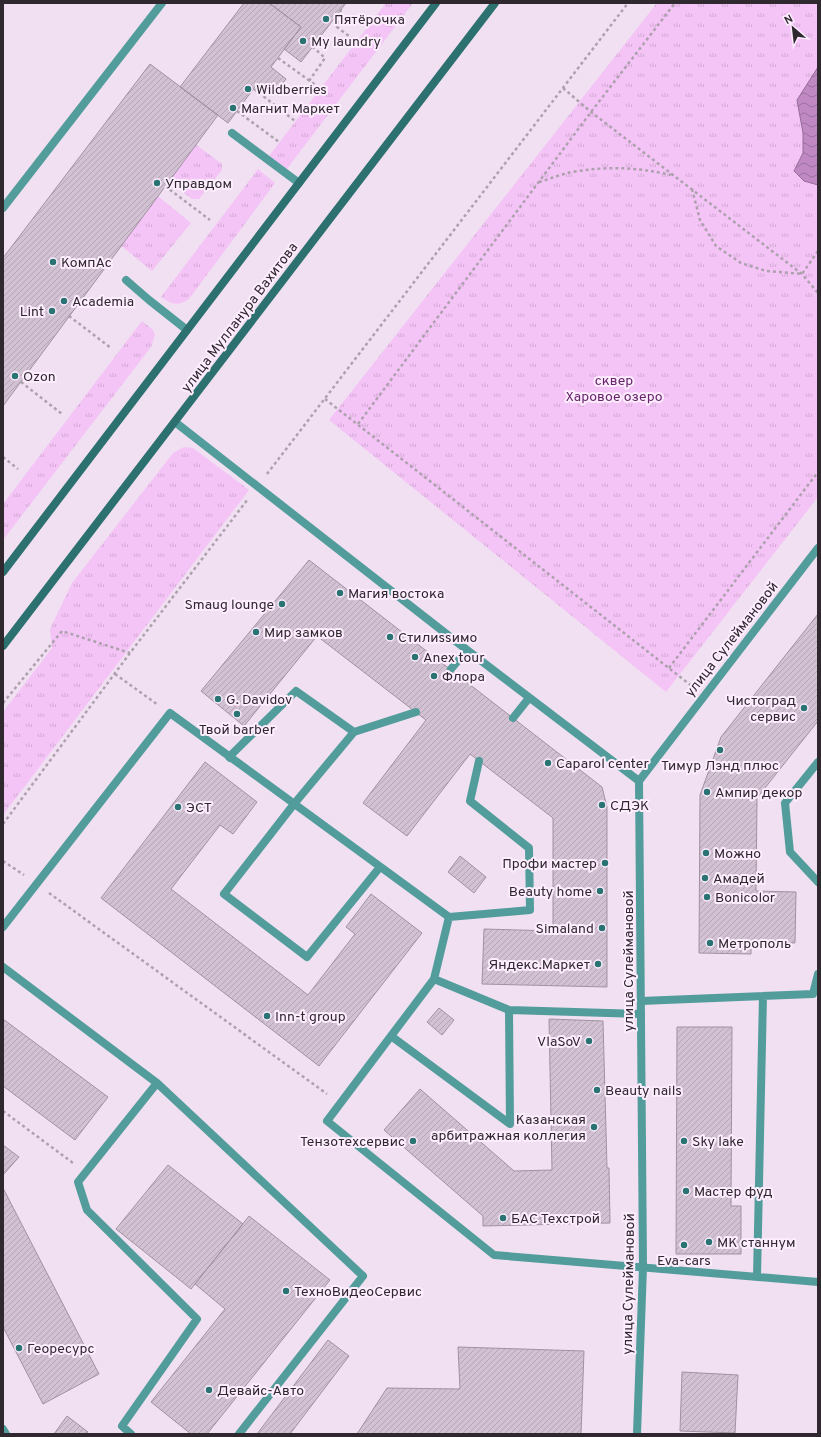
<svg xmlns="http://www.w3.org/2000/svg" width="821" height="1437" font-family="Overpass,sans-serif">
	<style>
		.grass { fill: url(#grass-tufts) }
		.water { fill: url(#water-waves); stroke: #956c97 }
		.building { fill: url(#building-hatch); stroke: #a191a1 }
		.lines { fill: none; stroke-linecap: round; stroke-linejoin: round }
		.path { stroke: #aea1ae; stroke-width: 2.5; stroke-dasharray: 3 3; stroke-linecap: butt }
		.lane { stroke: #529c9c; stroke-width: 8 }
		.street { stroke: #529c9c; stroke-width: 8 }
		.secondary { stroke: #2d7070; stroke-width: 8 }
		.poi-dot { fill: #297373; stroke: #feedfe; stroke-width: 1.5 }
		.labels { text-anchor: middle; stroke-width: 4; stroke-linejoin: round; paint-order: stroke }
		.poi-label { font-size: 14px; fill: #2f282f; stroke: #feedfe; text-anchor: start }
		.street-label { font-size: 14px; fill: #2f282f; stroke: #feedfe }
		.park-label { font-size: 14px; fill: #67246d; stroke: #feedfe }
	</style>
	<defs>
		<pattern id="grass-tufts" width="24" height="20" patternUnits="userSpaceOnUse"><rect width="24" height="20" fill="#f4c4f7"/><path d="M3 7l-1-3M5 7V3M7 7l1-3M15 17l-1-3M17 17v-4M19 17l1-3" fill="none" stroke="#d2a8d4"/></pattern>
		<pattern id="water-waves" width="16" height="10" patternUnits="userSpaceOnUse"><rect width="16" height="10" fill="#c189c4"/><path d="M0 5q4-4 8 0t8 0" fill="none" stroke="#9d70a0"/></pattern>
		<pattern id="building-hatch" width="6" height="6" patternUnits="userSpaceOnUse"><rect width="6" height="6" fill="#d1c1d2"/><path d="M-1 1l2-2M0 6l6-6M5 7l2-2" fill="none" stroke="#b4a6b5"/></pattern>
	</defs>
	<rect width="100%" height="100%" fill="#f0e0f1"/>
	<!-- grass -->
	<path class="grass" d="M386,3H413L286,170L269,156Z
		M657,3H818V497L666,692L329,420Z
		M191,141L222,164V170L199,199H192L163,177Z
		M258,169L275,183L189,299C177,307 172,304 161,297Z
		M153,192L191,223L152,271L114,240Z
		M142,321L153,330L155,335L151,347L3,540V504Z
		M184,447L193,448L249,490L3,815V712L52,648L50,629L72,583L173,453Z"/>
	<!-- water -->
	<path class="water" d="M818,67V185L804,181L794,171L803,153V133L797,100Z"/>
	<!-- building -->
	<path class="building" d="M244,3H269L301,27L271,67L286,79L273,96L257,84L228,123L180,87Z
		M269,3H346L301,62L284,49L301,27Z
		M150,64L218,115L3,406V258Z
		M309,560L602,787L607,807V987L482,984L484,929L553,931V818L470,754L407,836L363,803L426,720L317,636L244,726L201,691Z
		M818,614V721L757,798L756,891L796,892L795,943L751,942V954L699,953L700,795L721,737Z
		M205,762L257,802L233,834L220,825L171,889L308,995L355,934L346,927L371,894L422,933L319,1066L101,898Z
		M460,856L486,877L474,893L448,872Z
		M439,1008L454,1020L442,1035L427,1022Z
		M3,1019L108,1097L75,1140L3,1086Z
		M549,1019L603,1021L607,1168H609L610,1223L483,1226V1216L384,1130L420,1089L514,1171L552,1170Z
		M677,1027H732L731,1206H741V1254H676Z
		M3,1145L19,1157L3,1175Z
		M168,1165L243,1224L191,1289L116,1229Z
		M3,1188L99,1374L43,1404L3,1327Z
		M249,1216L330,1280L207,1434H191L151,1402L225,1309L195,1284Z
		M328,1340L349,1356L290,1434H257Z
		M458,1347L584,1351L581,1434H357L387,1388L460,1389Z
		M682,1372L738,1375L735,1433L680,1431Z
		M67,1416L88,1432L86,1434H54Z"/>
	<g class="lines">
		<!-- path -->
		<path class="path" d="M341,9L337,27L358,43
			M278,58L321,89
			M309,81L325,58L313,47
			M563,88L591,112L802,274L818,293
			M254,89L295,121
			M237,111L279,142
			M539,182C550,179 561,174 572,172C608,166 636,167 671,175
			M165,186L210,220
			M692,189L700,220L716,246L741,263L766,271L802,274L818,251
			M69,316L111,348
			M21,382L62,414
			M325,399L693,687
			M358,424L591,112L675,3
			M3,457L18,469
			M267,474L628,3
			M669,668L818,472
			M115,674L158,705
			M3,703L62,631L130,653
			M3,824L130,653L248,499
			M3,861L24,875
			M49,893L327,1094
			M3,1111L73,1163"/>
		<!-- lane -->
		<path class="lane" d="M232,133L299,183
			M3,208L162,3
			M126,280L149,300L187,330
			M175,422L467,650L639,781
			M451,669L467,650
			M513,718L529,698
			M230,758L229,757L296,691L354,732
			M818,762L785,803L790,852L818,882
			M380,867L307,957L224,894L294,804L354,732L416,712
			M449,917L530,910L529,848L470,801L479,761
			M3,927L170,713L449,917L434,979L509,1010L510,1124L391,1036L434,979
			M3,967L157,1083
			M641,1001L813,994L818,974
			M509,1010L641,1014
			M391,1036L327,1121L494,1255L818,1282
			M757,1277L763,996
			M131,1434L122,1426L197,1319L87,1210L78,1182L157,1083L363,1276L239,1434"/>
		<!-- street -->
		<path class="street" d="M3,1429L6,1434
			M637,1434L643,1267L639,781L818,548"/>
		<!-- secondary -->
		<path class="secondary" d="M3,572L436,3
			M3,646L495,3"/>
	</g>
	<!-- markers -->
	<g class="poi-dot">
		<circle cx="326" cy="19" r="4"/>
		<circle cx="303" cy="41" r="4"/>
		<circle cx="248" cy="89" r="4"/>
		<circle cx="233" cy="108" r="4"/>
		<circle cx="157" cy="183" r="4"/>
		<circle cx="53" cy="262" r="4"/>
		<circle cx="64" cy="301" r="4"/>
		<circle cx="52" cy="311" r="4"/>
		<circle cx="15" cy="376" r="4"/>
		<circle cx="340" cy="593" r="4"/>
		<circle cx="282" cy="604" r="4"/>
		<circle cx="256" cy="632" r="4"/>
		<circle cx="390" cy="637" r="4"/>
		<circle cx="415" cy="657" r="4"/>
		<circle cx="434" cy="676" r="4"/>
		<circle cx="218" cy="699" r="4"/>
		<circle cx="804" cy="708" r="4"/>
		<circle cx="237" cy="714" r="4"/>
		<circle cx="720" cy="750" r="4"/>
		<circle cx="548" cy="763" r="4"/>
		<circle cx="707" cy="792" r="4"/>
		<circle cx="602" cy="805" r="4"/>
		<circle cx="178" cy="807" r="4"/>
		<circle cx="706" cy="853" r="4"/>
		<circle cx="605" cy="863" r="4"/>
		<circle cx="705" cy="878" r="4"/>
		<circle cx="600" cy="891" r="4"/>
		<circle cx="707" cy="897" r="4"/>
		<circle cx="602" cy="928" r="4"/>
		<circle cx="710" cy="943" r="4"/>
		<circle cx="598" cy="964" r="4"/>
		<circle cx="267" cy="1016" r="4"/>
		<circle cx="589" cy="1041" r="4"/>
		<circle cx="597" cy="1090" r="4"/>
		<circle cx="594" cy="1127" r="4"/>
		<circle cx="413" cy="1141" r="4"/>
		<circle cx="684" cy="1141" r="4"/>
		<circle cx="686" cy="1191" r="4"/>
		<circle cx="503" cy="1218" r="4"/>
		<circle cx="709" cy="1242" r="4"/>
		<circle cx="684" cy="1245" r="4"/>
		<circle cx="286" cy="1291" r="4"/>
		<circle cx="19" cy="1348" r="4"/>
		<circle cx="209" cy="1390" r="4"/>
	</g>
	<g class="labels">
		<!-- poi labels -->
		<g class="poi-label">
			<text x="334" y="24">Пятёрочка</text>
			<text x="311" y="46">My laundry</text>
			<text x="256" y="94">Wildberries</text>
			<text x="241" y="113">Магнит Маркет</text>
			<text x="165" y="188">Управдом</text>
			<text x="61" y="267">КомпАс</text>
			<text x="72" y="306">Academia</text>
			<text x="44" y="316" text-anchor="end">Lint</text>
			<text x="23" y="381">Ozon</text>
			<text x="348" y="598">Магия востока</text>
			<text x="274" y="609" text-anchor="end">Smaug lounge</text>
			<text x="264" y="637">Мир замков</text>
			<text x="398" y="642">Стилиssимо</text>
			<text x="423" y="662">Anex tour</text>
			<text x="442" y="681">Флора</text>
			<text x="226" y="704">G. Davidov</text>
			<text x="796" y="705" text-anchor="end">Чистоград<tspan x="796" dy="16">сервис</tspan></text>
			<text x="237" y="734" text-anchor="middle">Твой barber</text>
			<text x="556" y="768">Caparol center</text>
			<text x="720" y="770" text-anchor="middle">Тимур Лэнд плюс</text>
			<text x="715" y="797">Ампир декор</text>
			<text x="610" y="810">СДЭК</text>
			<text x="186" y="812">ЭСТ</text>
			<text x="714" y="858">Можно</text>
			<text x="597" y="868" text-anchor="end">Профи мастер</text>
			<text x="713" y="883">Амадей</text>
			<text x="592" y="896" text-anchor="end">Beauty home</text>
			<text x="715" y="902">Bonicolor</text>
			<text x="594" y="933" text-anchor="end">Simaland</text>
			<text x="718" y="948">Метрополь</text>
			<text x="590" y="969" text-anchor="end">Яндекс.Маркет</text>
			<text x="275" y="1021">Inn-t group</text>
			<text x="581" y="1046" text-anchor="end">VlaSoV</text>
			<text x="605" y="1095">Beauty nails</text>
			<text x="586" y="1124" text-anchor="end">Казанская<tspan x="586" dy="16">арбитражная коллегия</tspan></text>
			<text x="405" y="1146" text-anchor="end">Тензотехсервис</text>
			<text x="692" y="1146">Sky lake</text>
			<text x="694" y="1196">Мастер фуд</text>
			<text x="511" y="1223">БАС Техстрой</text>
			<text x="717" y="1247">МК станнум</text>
			<text x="684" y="1265" text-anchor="middle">Eva-cars</text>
			<text x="294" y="1296">ТехноВидеоСервис</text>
			<text x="27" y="1353">Георесурс</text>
			<text x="217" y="1395">Девайс-Авто</text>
		</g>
		<!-- street labels -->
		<g class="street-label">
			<text transform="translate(239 317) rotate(-53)" y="5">улица Мулланура Вахитова</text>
			<text transform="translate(731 639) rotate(-52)" y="5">улица Сулеймановой</text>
			<text transform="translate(628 961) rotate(-90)" y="5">улица Сулеймановой</text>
			<text transform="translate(628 1284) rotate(-89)" y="5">улица Сулеймановой</text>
		</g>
		<!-- park labels -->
		<g class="park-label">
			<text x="614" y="385">сквер<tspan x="614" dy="16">Харовое озеро</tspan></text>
		</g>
	</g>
	<!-- border -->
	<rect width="821" height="1437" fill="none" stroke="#2f282f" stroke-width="8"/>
	<!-- north arrow -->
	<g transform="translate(793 28) rotate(332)" stroke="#feedfe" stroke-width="3" paint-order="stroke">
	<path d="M0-3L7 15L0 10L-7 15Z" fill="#2f282f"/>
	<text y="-6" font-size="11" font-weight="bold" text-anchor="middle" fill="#2f282f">N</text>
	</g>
</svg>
